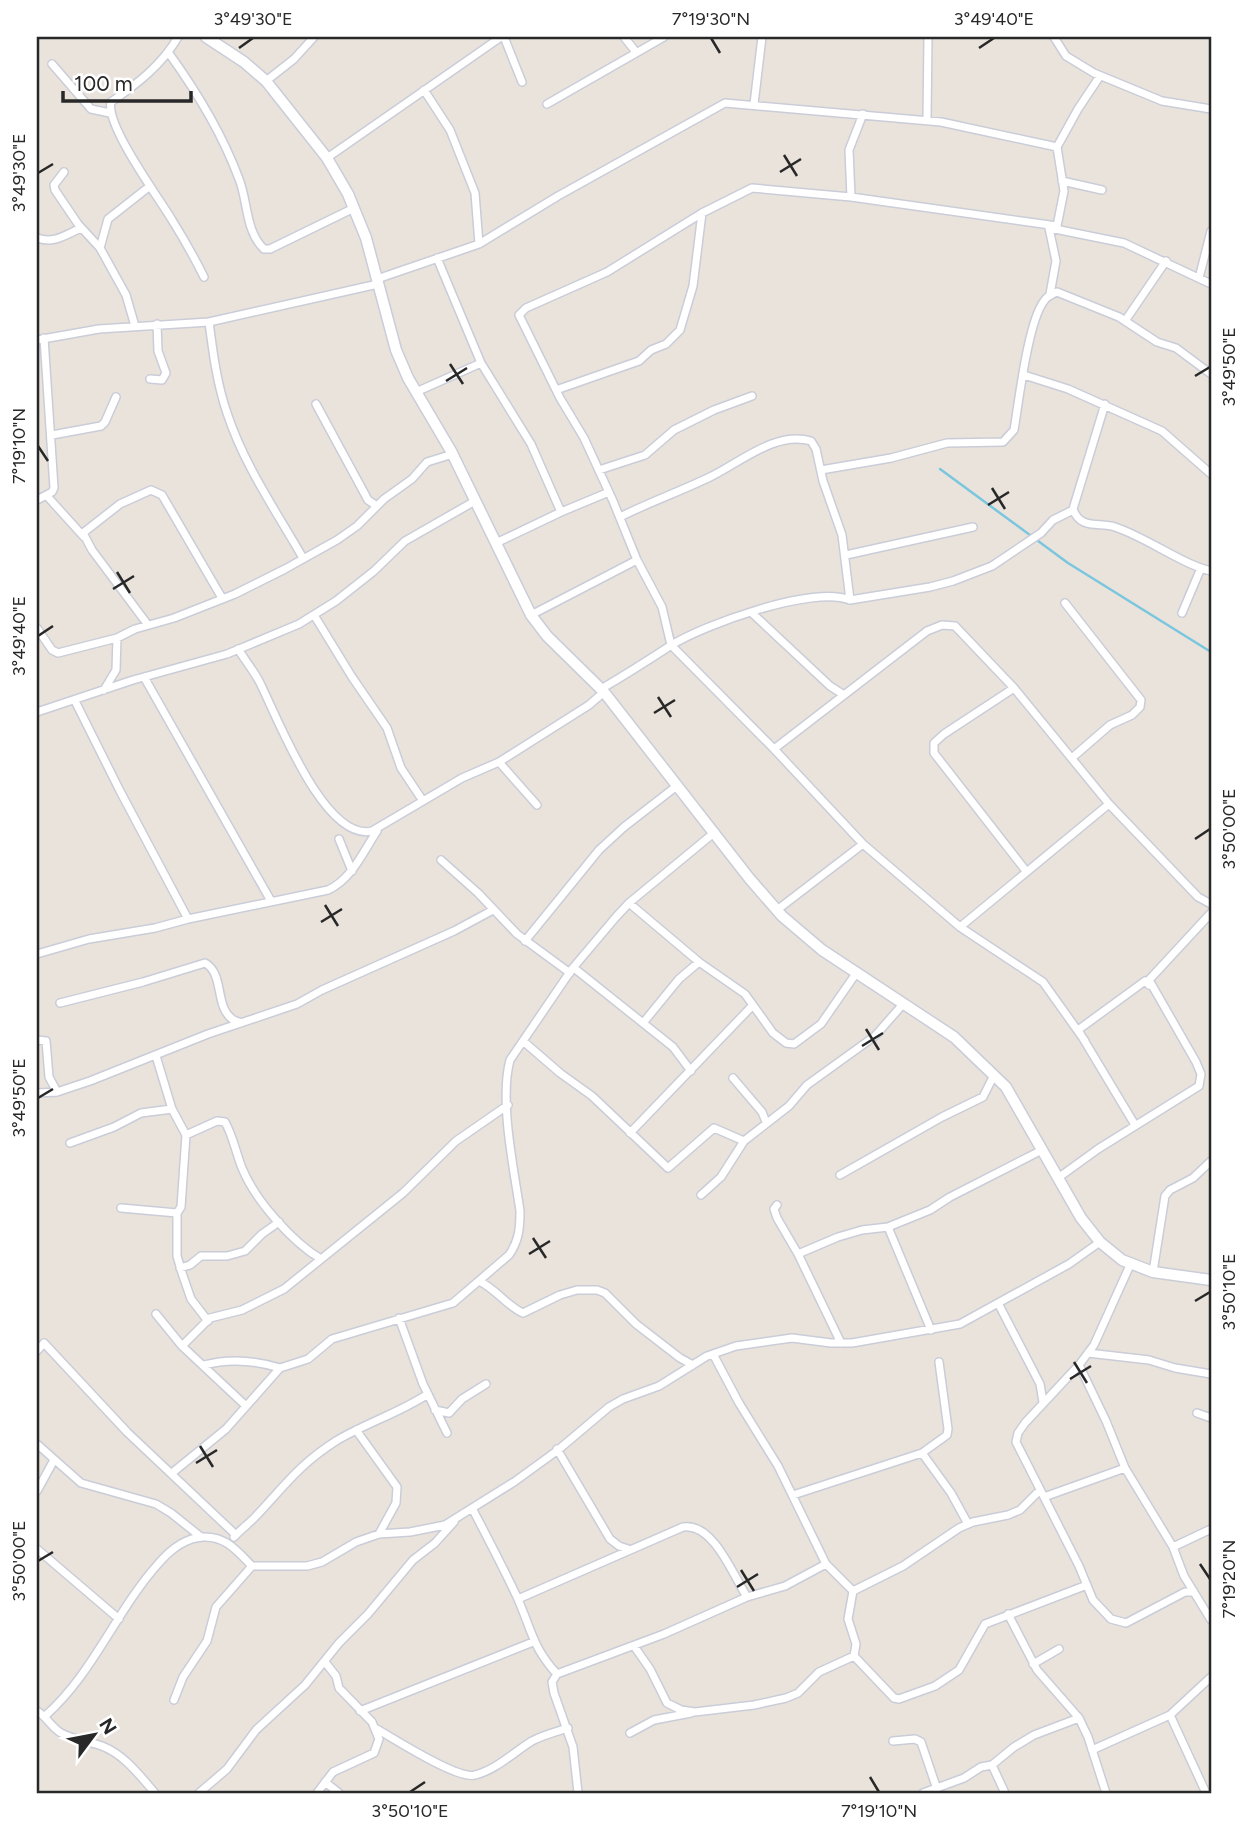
<svg xmlns="http://www.w3.org/2000/svg" width="1248" height="1830" font-family="Figtree,sans-serif">
	<style>
		.lines { fill: none; stroke-linecap: round; stroke-linejoin: round }
		.stream { stroke: #7bc6df; stroke-width: 2.5 }
		.street-casing { stroke: #cacdd8; stroke-width: 10 }
		.secondary-casing { stroke: #cacdd8; stroke-width: 13 }
		.street { stroke: #fff; stroke-width: 7 }
		.secondary { stroke: #fff; stroke-width: 10 }
		.ticks { fill: none; stroke: #282828; stroke-width: 2.5 }
		.neatline { fill: none; stroke: #282828; stroke-width: 2.5 }
		.ticks-label { font-size: 18px; text-anchor: middle; fill: #282828 }
	</style>
	<rect width="100%" height="100%" fill="#e9e3dc"/>
	<g class="lines">
		<!-- stream -->
		<path class="stream" d="M940,469L1068,563L1211,652"/>
		<!-- street casing -->
		<g class="street-casing">
			<path id="street" d="M178,37C162,65 137,84 111,102C105,125 159,198 172,220C184,239 194,257 204,277
				M504,37L522,82
				M624,37L636,52
				M1054,37L1066,56L1094,73L1162,101L1211,109
				M168,52C197,92 222,133 239,179C248,201 245,231 264,249H270L354,208
				M52,64L91,109L110,113
				M266,81L294,59L314,37
				M424,90L450,130L475,193L479,244
				M547,104L664,37
				M754,104L762,37
				M927,120L928,37
				M327,158L501,37
				M64,172L54,185L55,190L78,224L100,248L126,295L135,326
				M1062,181L1102,190
				M851,197L849,150L863,114
				M1057,226L851,197L752,188L702,213L607,272L526,308L519,315L560,398L584,438L613,501L637,560L662,607L671,645L774,749L863,844L960,927L1043,982L1085,1041
				M1050,228L1124,243L1211,284
				M37,238C54,244 65,235 81,228
				M100,248L108,219L150,186
				M437,258L481,363L531,444L561,512
				M1199,278L1211,231
				M377,279L479,244L558,196L725,103L941,122L1057,147
				M1050,294L1056,261L1049,228L1057,226L1064,191L1057,147L1078,109L1100,76
				M1125,321L1166,261
				M209,322C213,353 217,384 227,413C244,465 276,511 303,558
				M37,340L99,329L209,322L378,284
				M1024,375L1068,389L1162,431L1211,474
				M150,379L162,380L166,373L158,351L157,324
				M556,390L639,361L651,350L666,344L680,330L693,286L702,213
				M416,392L481,363
				M316,404L368,500L377,506
				M1105,404L1073,509C1080,530 1099,522 1115,527C1148,538 1179,563 1211,571
				M52,435L101,426L105,422L116,397
				M599,470L645,455L674,430L714,410L752,396
				M821,470L891,458L947,443L1003,442L1014,430C1019,400 1028,322 1044,301C1047,296 1052,294 1057,292L1119,317L1157,342L1176,348L1211,374
				M47,496L84,537
				M37,500L52,492L54,488L44,338
				M620,517C650,502 681,491 710,477C741,462 775,431 811,441L816,449L823,481L842,535L850,600
				M496,543L561,512L609,492
				M846,555L973,527
				M1065,603L1141,700L1140,707L1132,715L1110,725L1073,757
				M752,613L830,686L844,695
				M1182,613L1201,568
				M314,615L352,677L387,728L401,768L423,801
				M531,615L637,560
				M148,625L92,550L83,533L120,504L151,490L162,495L222,598
				M37,628L52,650L58,653L117,638L135,629L174,618L235,594L285,569L337,540L357,526L384,499L412,479L427,462L453,454
				M238,649C245,660 253,670 259,681C277,716 324,842 372,831L462,778L499,762L589,705L604,692
				M144,677L271,901
				M1014,688L944,734L934,743V753L1026,871
				M601,689C625,675 647,661 670,646C703,625 813,585 850,600L930,587L953,581L992,566L1041,533L1053,520L1073,510
				M104,690L116,670L117,638
				M75,701L120,791L188,919
				M37,712L133,680L227,654L299,624L336,601L374,571L405,541L475,501
				M774,749L927,631L942,625L955,626L1014,688L1109,804L1198,897L1211,904
				M499,762L537,805
				M339,839L352,871
				M441,860L478,893L517,934L570,973
				M629,903L699,962L745,994L773,1033L786,1043L794,1044L821,1024L857,972
				M777,910L863,844
				M960,927L1109,804
				M525,941L599,850L624,827L678,785
				M37,954L89,939L155,928L188,919L328,890C352,879 363,852 377,831
				M574,968L673,1047L691,1071
				M60,1003L143,982L205,963C224,973 215,1005 231,1018C233,1021 238,1021 241,1023
				M643,1023L679,979L699,962
				M37,1040L46,1041L49,1077L57,1092
				M523,1041L560,1073L592,1096L668,1168L714,1128L744,1141
				M156,1056L172,1109L186,1135L181,1207L177,1213V1256L182,1273L191,1299L208,1321
				M733,1078L762,1112L766,1122
				M37,1093L57,1092L90,1081L208,1034L297,1004L322,990L454,931L493,910
				M1135,1125L1078,1030L1145,981L1149,985
				M630,1133L753,1005
				M186,1135L217,1121L225,1122C233,1136 236,1153 242,1168C255,1200 292,1242 321,1259
				M70,1143L114,1127L141,1113L172,1109
				M840,1175L942,1117L983,1097L994,1075
				M1058,1178L1098,1149L1199,1086L1201,1074L1196,1062L1149,980L1211,913
				M701,1195L721,1177L744,1141L789,1106L807,1085L875,1036L904,1003
				M777,1205L774,1209L777,1218L798,1254L841,1343
				M121,1208L177,1213
				M888,1227L931,1330
				M798,1254L838,1237L862,1230L888,1227L930,1210L950,1197L1042,1150
				M1131,1263L1094,1345L1079,1365L1025,1423L1018,1433L1016,1442L1079,1566L1093,1600L1111,1619L1126,1623L1185,1592H1194
				M180,1268L190,1265L201,1256H227L245,1251L262,1234L279,1222
				M1153,1272L1165,1196L1170,1190L1193,1178L1211,1161
				M479,1281C496,1289 507,1306 523,1313L560,1295L577,1290H597L605,1293L636,1324L680,1358L693,1365
				M998,1303L1040,1384L1043,1402
				M156,1314L182,1346L246,1406
				M399,1318L423,1384L447,1433
				M182,1346L210,1318L242,1310L284,1289L403,1193L456,1141L508,1105
				M37,1351L44,1343L127,1432L236,1535
				M1088,1353L1149,1360L1175,1368L1211,1374
				M713,1354L739,1403L778,1466L826,1564L853,1591
				M204,1365C230,1358 254,1360 280,1368
				M1079,1365L1106,1421L1125,1468L1173,1547L1184,1576L1211,1620
				M435,1410L449,1413L462,1399L486,1384
				M1197,1413L1211,1418
				M356,1430L397,1487L396,1503L379,1534
				M37,1444L81,1483L156,1504L171,1513L201,1537
				M557,1449L610,1539L619,1546L628,1549
				M922,1453L951,1493L968,1524
				M172,1473L226,1429L280,1368L308,1359L332,1339L453,1303L509,1255C519,1241 520,1228 520,1211C514,1169 499,1101 510,1060L572,969L616,917L629,903L715,832
				M37,1491L54,1460
				M793,1495L922,1453L947,1435L948,1429L939,1362
				M1044,1497L1125,1468
				M472,1508C487,1537 503,1567 517,1597C531,1628 532,1647 557,1674
				M234,1537C241,1529 250,1523 257,1515C285,1485 301,1463 336,1441C366,1423 399,1413 428,1394
				M1173,1547L1211,1529
				M37,1549L119,1619
				M853,1591L903,1566L959,1528L973,1522L1008,1515L1020,1510L1040,1490
				M853,1591L848,1619L856,1644L854,1656
				M518,1599L683,1527C713,1522 733,1575 747,1597
				M1008,1614L1037,1670L1079,1718L1088,1737L1106,1793
				M634,1646L650,1669L667,1703L681,1710L695,1712L754,1705L786,1698L798,1693L819,1672L854,1656
				M854,1656L894,1698L899,1699L935,1686L959,1670L985,1624L1087,1585
				M1033,1664L1059,1649
				M174,1700L183,1677L207,1641L216,1607L252,1566
				M37,1711C47,1717 51,1727 61,1733C74,1740 88,1741 102,1746C125,1755 140,1776 155,1793
				M360,1711L533,1642
				M1170,1715L1206,1793
				M45,1716C93,1674 116,1611 158,1564C169,1551 185,1538 203,1537C226,1536 237,1551 252,1566H307L322,1562L356,1542L379,1534L410,1532L445,1525L514,1482L558,1450L609,1407L623,1399L659,1386L707,1356L736,1346L792,1338L831,1343H852L960,1324L1069,1264L1100,1242
				M377,1729C394,1739 458,1780 475,1775C496,1770 514,1752 532,1741C543,1735 555,1732 568,1728
				M630,1733L654,1720L691,1713
				M893,1741L915,1739L921,1742L937,1789
				M1092,1750L1170,1715L1211,1677
				M992,1765L1005,1793
				M325,1782L339,1793
				M199,1793L227,1769L256,1730L305,1685L339,1643L368,1614L413,1560L435,1543L454,1522
				M317,1793L333,1772L374,1753L379,1739L372,1722L339,1688L336,1676L325,1662
				M578,1793L573,1747L554,1693L552,1682L557,1674L664,1634L747,1597L785,1586L826,1564
				M923,1793L964,1778L981,1767L992,1765L1014,1747L1034,1735L1079,1718"/>
		</g>
		<!-- secondary casing -->
		<g class="secondary-casing">
			<path id="secondary" d="M206,37L244,62L266,81L327,158L348,194L366,238L396,350L408,378L451,451L531,615L547,636L604,692L749,878L782,916L822,950L954,1037L1006,1087L1081,1218L1100,1242L1122,1260L1153,1272L1211,1280"/>
		</g>
		<!-- street -->
		<use href="#street" class="street"/>
		<!-- secondary -->
		<use href="#secondary" class="secondary"/>
	</g>
	<!-- ticks -->
	<path class="ticks" d="M711,38L720,53M239,48L253,38M979,48L994,38M784,155L797,176M780,172L801,159M38,173L53,164M450,364L463,384M1195,376L1210,367M446,381L467,368M38,446L48,461M992,488L1005,509M988,505L1009,492M117,572L130,593M113,589L134,576M38,636L53,626M658,697L671,717M654,713L675,700M1195,839L1210,829M325,905L338,926M321,922L342,909M866,1029L879,1050M862,1046L883,1033M38,1098L53,1089M533,1238L546,1258M529,1254L550,1241M1195,1301L1210,1292M1074,1362L1087,1383M1070,1379L1091,1366M200,1446L213,1467M196,1463L217,1450M38,1561L53,1552M1200,1564L1210,1579M741,1570L754,1591M737,1587L758,1574M870,1777L879,1792M410,1792L425,1782"/>
	<!-- border -->
	<rect width="1248" height="1830" fill="none" stroke="#ffffff" stroke-width="77"/>
	<!-- north arrow -->
	<g transform="translate(94 1735) rotate(58)" stroke="#ffffff" stroke-width="5" paint-order="stroke">
	<path d="M0-5L12 26L0 18L-12 26Z" fill="#282828"/>
	<text y="-10" font-size="19" font-weight="bold" text-anchor="middle" fill="#282828">N</text>
	</g>
	<!-- scale -->
	<path d="M63 91v10h128v-10" fill="none" stroke="#282828" stroke-width="3.5"/>
	<text x="74" y="91" font-size="21" fill="#282828" stroke="#ffffff" stroke-width="5" paint-order="stroke">100 m</text>
	<rect x="38" y="38" width="1172" height="1754" class="neatline"/>
	<g class="ticks-label">
		<text x="253" y="25">3°49'30"E</text>
		<text x="711" y="25">7°19'30"N</text>
		<text x="994" y="25">3°49'40"E</text>
		<text transform="translate(19 173) rotate(-90)" y="6">3°49'30"E</text>
		<text transform="translate(1229 367) rotate(-90)" y="6">3°49'50"E</text>
		<text transform="translate(19 446) rotate(-90)" y="6">7°19'10"N</text>
		<text transform="translate(19 636) rotate(-90)" y="6">3°49'40"E</text>
		<text transform="translate(1229 829) rotate(-90)" y="6">3°50'00"E</text>
		<text transform="translate(19 1098) rotate(-90)" y="6">3°49'50"E</text>
		<text transform="translate(1229 1292) rotate(-90)" y="6">3°50'10"E</text>
		<text transform="translate(19 1561) rotate(-90)" y="6">3°50'00"E</text>
		<text transform="translate(1229 1579) rotate(-90)" y="6">7°19'20"N</text>
		<text x="410" y="1817">3°50'10"E</text>
		<text x="879" y="1817">7°19'10"N</text>
	</g>
</svg>
